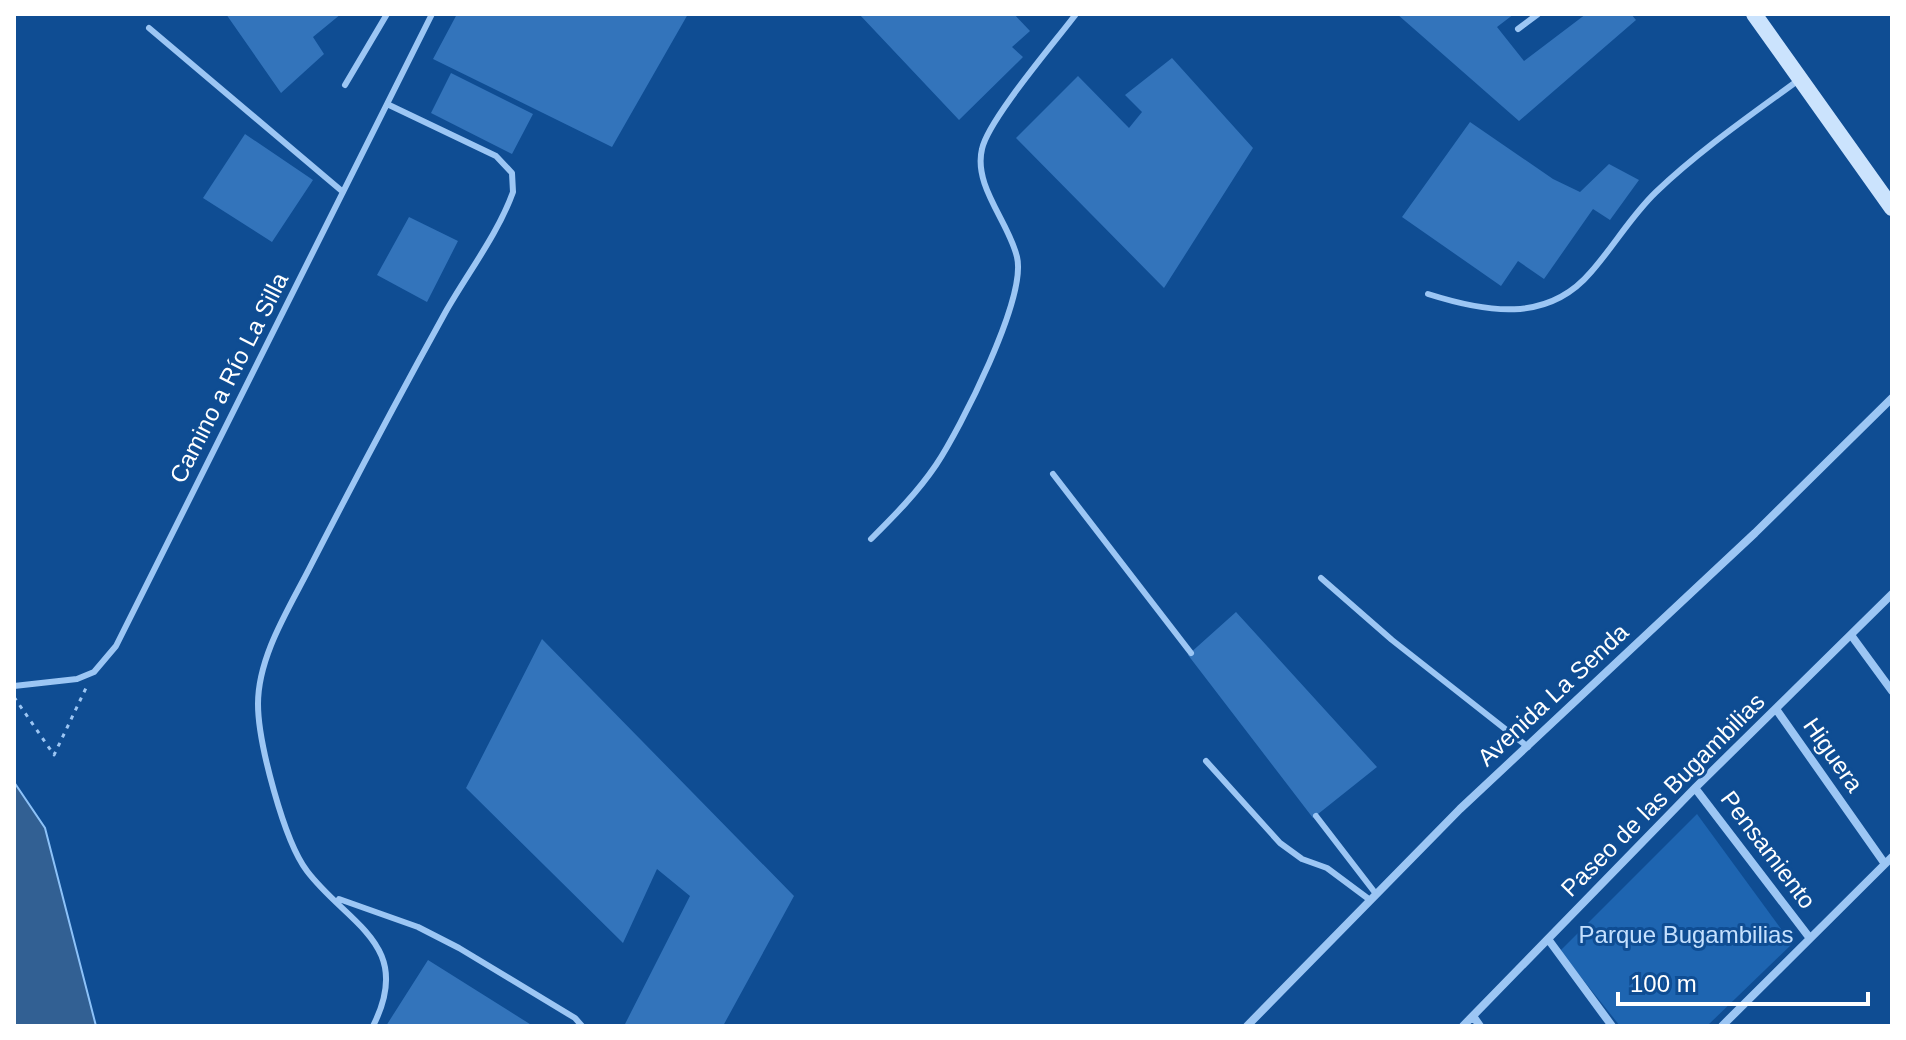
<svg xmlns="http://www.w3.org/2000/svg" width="1906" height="1040" font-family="Helvetica,sans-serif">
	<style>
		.green { fill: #1e65b1 }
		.water { fill: #326093; stroke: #8dc2f8; stroke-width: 2 }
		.building { fill: #3374bb }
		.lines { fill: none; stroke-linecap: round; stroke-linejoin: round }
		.path { stroke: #9cc6f4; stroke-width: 3; stroke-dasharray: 4 6; stroke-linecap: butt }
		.lane { stroke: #9cc6f4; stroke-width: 6 }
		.street { stroke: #9cc6f4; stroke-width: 8 }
		.secondary { stroke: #cbe3fd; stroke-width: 16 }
		.labels { text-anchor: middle; stroke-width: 6; stroke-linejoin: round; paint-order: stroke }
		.street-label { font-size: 24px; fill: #fff; stroke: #0f4d93 }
		.park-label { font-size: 24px; fill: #c4e0fe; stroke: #0f4d93 }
	</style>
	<rect width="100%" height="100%" fill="#0f4d93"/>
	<!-- green -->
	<path class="green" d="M1697,814L1792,944L1707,1026H1620L1560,951Z"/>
	<!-- water -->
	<path class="water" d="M14,782L45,828L96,1026H14Z"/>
	<!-- building -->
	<path class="building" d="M226,14H341L313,37L324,54L281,93Z
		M457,14H688L612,147L433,59Z
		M859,14H1014L1030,31L1012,47L1023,57L959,120Z
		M1397,14H1514L1497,27L1524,61L1586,14H1631L1636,20L1519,121Z
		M1172,58L1253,148L1164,288L1016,138L1078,76L1129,128L1142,112L1125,95Z
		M451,73L533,114L512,154L431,113Z
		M1470,122L1553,179L1580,192L1609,164L1639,180L1610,220L1593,209L1544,279L1518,261L1501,286L1402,217Z
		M245,134L313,180L272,242L203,198Z
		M409,217L458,241L427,302L377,275Z
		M1236,612L1377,767L1313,818L1188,655Z
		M542,639L794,896L723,1026H624L690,896L657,869L623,943L466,788Z
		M428,960L533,1026H386Z"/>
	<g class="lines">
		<!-- path -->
		<path class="path" d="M14,697L54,755L86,688"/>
		<!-- lane -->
		<path class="lane" d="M149,28L343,192
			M1518,29L1538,14
			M345,85L387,14
			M1428,294C1485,312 1547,324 1591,272C1614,246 1631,216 1656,192C1700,150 1751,115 1800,79
			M1053,474L1191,653
			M871,539C894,516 917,493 936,465C960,429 1027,298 1017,257C1009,222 973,186 982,149C988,120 1055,42 1076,14
			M1321,578L1392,640L1528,747
			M14,686L77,679L94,672L116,646L432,14
			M1206,761L1280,843L1302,859L1327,868L1370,900
			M1316,816L1376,894
			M339,899L418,927L459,948L575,1018L582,1026
			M373,1026C415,944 347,924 307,871C284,841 258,742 258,704C258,657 288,610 309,569C353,483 398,398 445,313C467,274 498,234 513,192L512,173L496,156L387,104"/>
		<!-- street -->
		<path class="street" d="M1851,635L1892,691
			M1776,709L1885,864
			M1695,788L1809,937
			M1548,939L1612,1026
			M1473,1016L1480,1026
			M1247,1026L1460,809L1755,533L1892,398
			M1463,1026L1695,788L1892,594
			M1722,1026L1892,857"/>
		<!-- secondary -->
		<path class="secondary" d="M1754,14L1892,208"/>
	</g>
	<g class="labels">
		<!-- street labels -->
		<g class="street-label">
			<text transform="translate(229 378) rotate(-63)" y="8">Camino a Río La Silla</text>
			<text transform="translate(1553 695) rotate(-43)" y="8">Avenida La Senda</text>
			<text transform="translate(1833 755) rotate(55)" y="8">Higuera</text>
			<text transform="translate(1663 795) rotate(-45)" y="8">Paseo de las Bugambilias</text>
			<text transform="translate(1768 850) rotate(53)" y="8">Pensamiento</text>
		</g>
		<!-- park labels -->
		<g class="park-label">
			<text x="1686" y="943">Parque Bugambilias</text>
		</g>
	</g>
	<!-- border -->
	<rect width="1906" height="1040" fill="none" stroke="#ffffff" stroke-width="32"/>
	<!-- scale -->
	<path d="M1618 992v12h250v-12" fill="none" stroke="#ffffff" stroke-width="4"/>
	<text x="1630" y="992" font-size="24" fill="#ffffff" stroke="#0f4d93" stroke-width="6" paint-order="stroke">100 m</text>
</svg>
